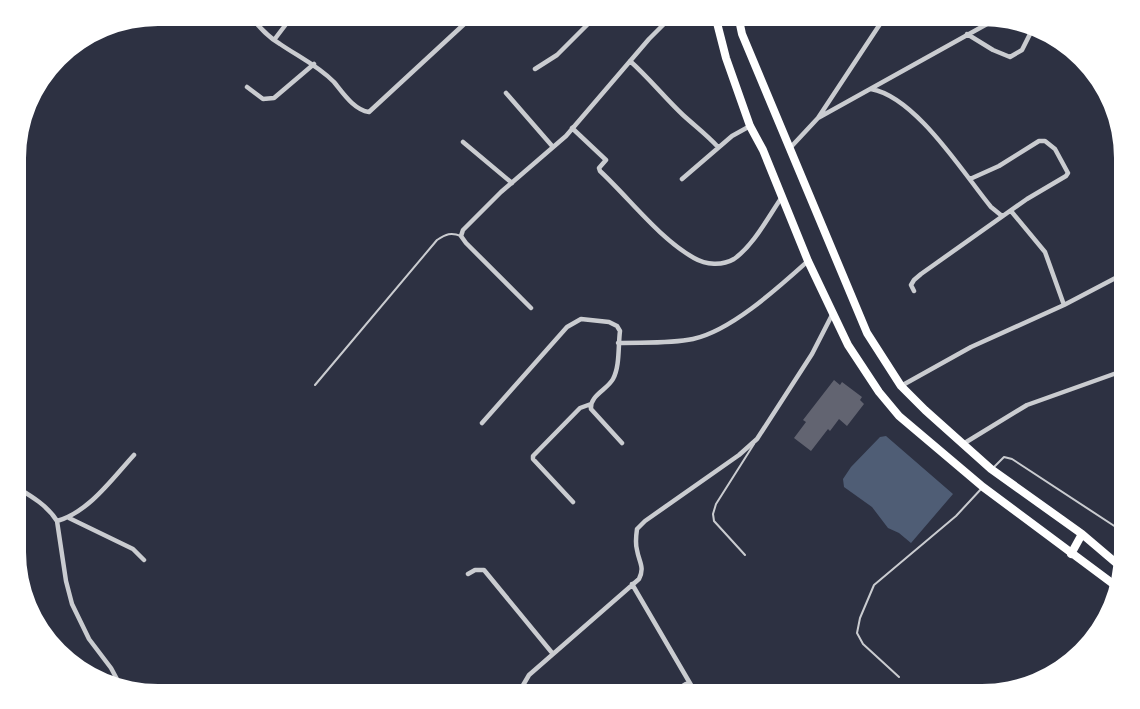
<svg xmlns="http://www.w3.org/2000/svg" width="1140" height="709" font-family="'PT Sans Narrow',sans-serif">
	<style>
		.water { fill: #4f5d75 }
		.building { fill: #626471 }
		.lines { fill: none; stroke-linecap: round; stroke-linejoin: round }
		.service { stroke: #caccd0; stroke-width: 2 }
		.minor { stroke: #caccd0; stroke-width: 4.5 }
		.primary { stroke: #fff; stroke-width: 8 }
	</style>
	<rect width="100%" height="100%" fill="#2d3142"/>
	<!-- water -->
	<path class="water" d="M886,436L953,494L911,543L899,533L888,528L872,507L844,487L843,479L851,467L880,437Z"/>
	<!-- building -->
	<path class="building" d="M834,380L840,385L842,382L862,397L860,400L864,404L847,426L839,419L830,431L828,429L811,451L794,438L806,422L803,420Z"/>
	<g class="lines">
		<!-- service -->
		<path class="service" d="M315,385L437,240C446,234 451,232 461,236
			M994,467L1004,457L1012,459L1125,533
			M745,555L714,521L713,514L716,504L754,444
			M899,677L863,644L857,633L860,618L874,585L956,516L982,488"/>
		<!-- minor -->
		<path class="minor" d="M249,15C258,25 267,37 280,44C299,57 317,65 334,82C343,93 354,110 369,112L474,15
			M967,34L993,50L1010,57L1022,50L1032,30
			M274,40L293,15
			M630,61C649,78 665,98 683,115C695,126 707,135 718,147
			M535,69L557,55L597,15
			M247,87L263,99L274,98L314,64
			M871,89C916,97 963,173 991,207L1002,216
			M506,93L553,147
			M818,118L886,15
			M572,128L606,160L599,168L600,171C630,199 659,238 694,258C706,265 722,266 734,259C754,245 768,217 782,197
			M463,142L512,183
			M790,148L818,118L996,19
			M682,179L732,136L750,126
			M1011,211L1045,252L1064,305
			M914,291L911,285L914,280L921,274L1027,199L1066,176L1068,173L1055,149L1045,141H1039L999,166L970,179
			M531,308L466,243L461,236L463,230L501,192L566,136L649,39L673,15
			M618,343C643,342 669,344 693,339C731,331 779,287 808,261
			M901,386L971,347L1064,305L1125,273
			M482,423L567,327L581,319L609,322L617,326L620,331C618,346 620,366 613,379C607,390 590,395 591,409L622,443
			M963,444L1027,405L1125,370
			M16,487C31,496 48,506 57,521L66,581L72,604L89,639L111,668L119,683
			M573,502L533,459V456L580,408L591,404
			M69,518L133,549L144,560
			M57,521C89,512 112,479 134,455
			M468,574L475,570H484L553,654
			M632,584L691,685
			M526,694L522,687L529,675L639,579C645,567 639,562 637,550C635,543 636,536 637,529L645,521L739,455L757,439L812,354L832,315
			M670,694L686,684L691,685L699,694"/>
		<!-- primary -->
		<path class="primary" d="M715,15L726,58L750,126L763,150L808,261L848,345L879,392L899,416L983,487L1116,586
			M738,15L742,34L867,333L901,386L925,410L991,469L1082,534L1122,568
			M1071,554L1082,534"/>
	</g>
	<!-- crop -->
	<path d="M0 0H1140V709H0ZM158 26H982A132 132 0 0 1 1114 158V552A132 132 0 0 1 982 684H158A132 132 0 0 1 26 552V158A132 132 0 0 1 158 26Z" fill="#fff" fill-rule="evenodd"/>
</svg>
